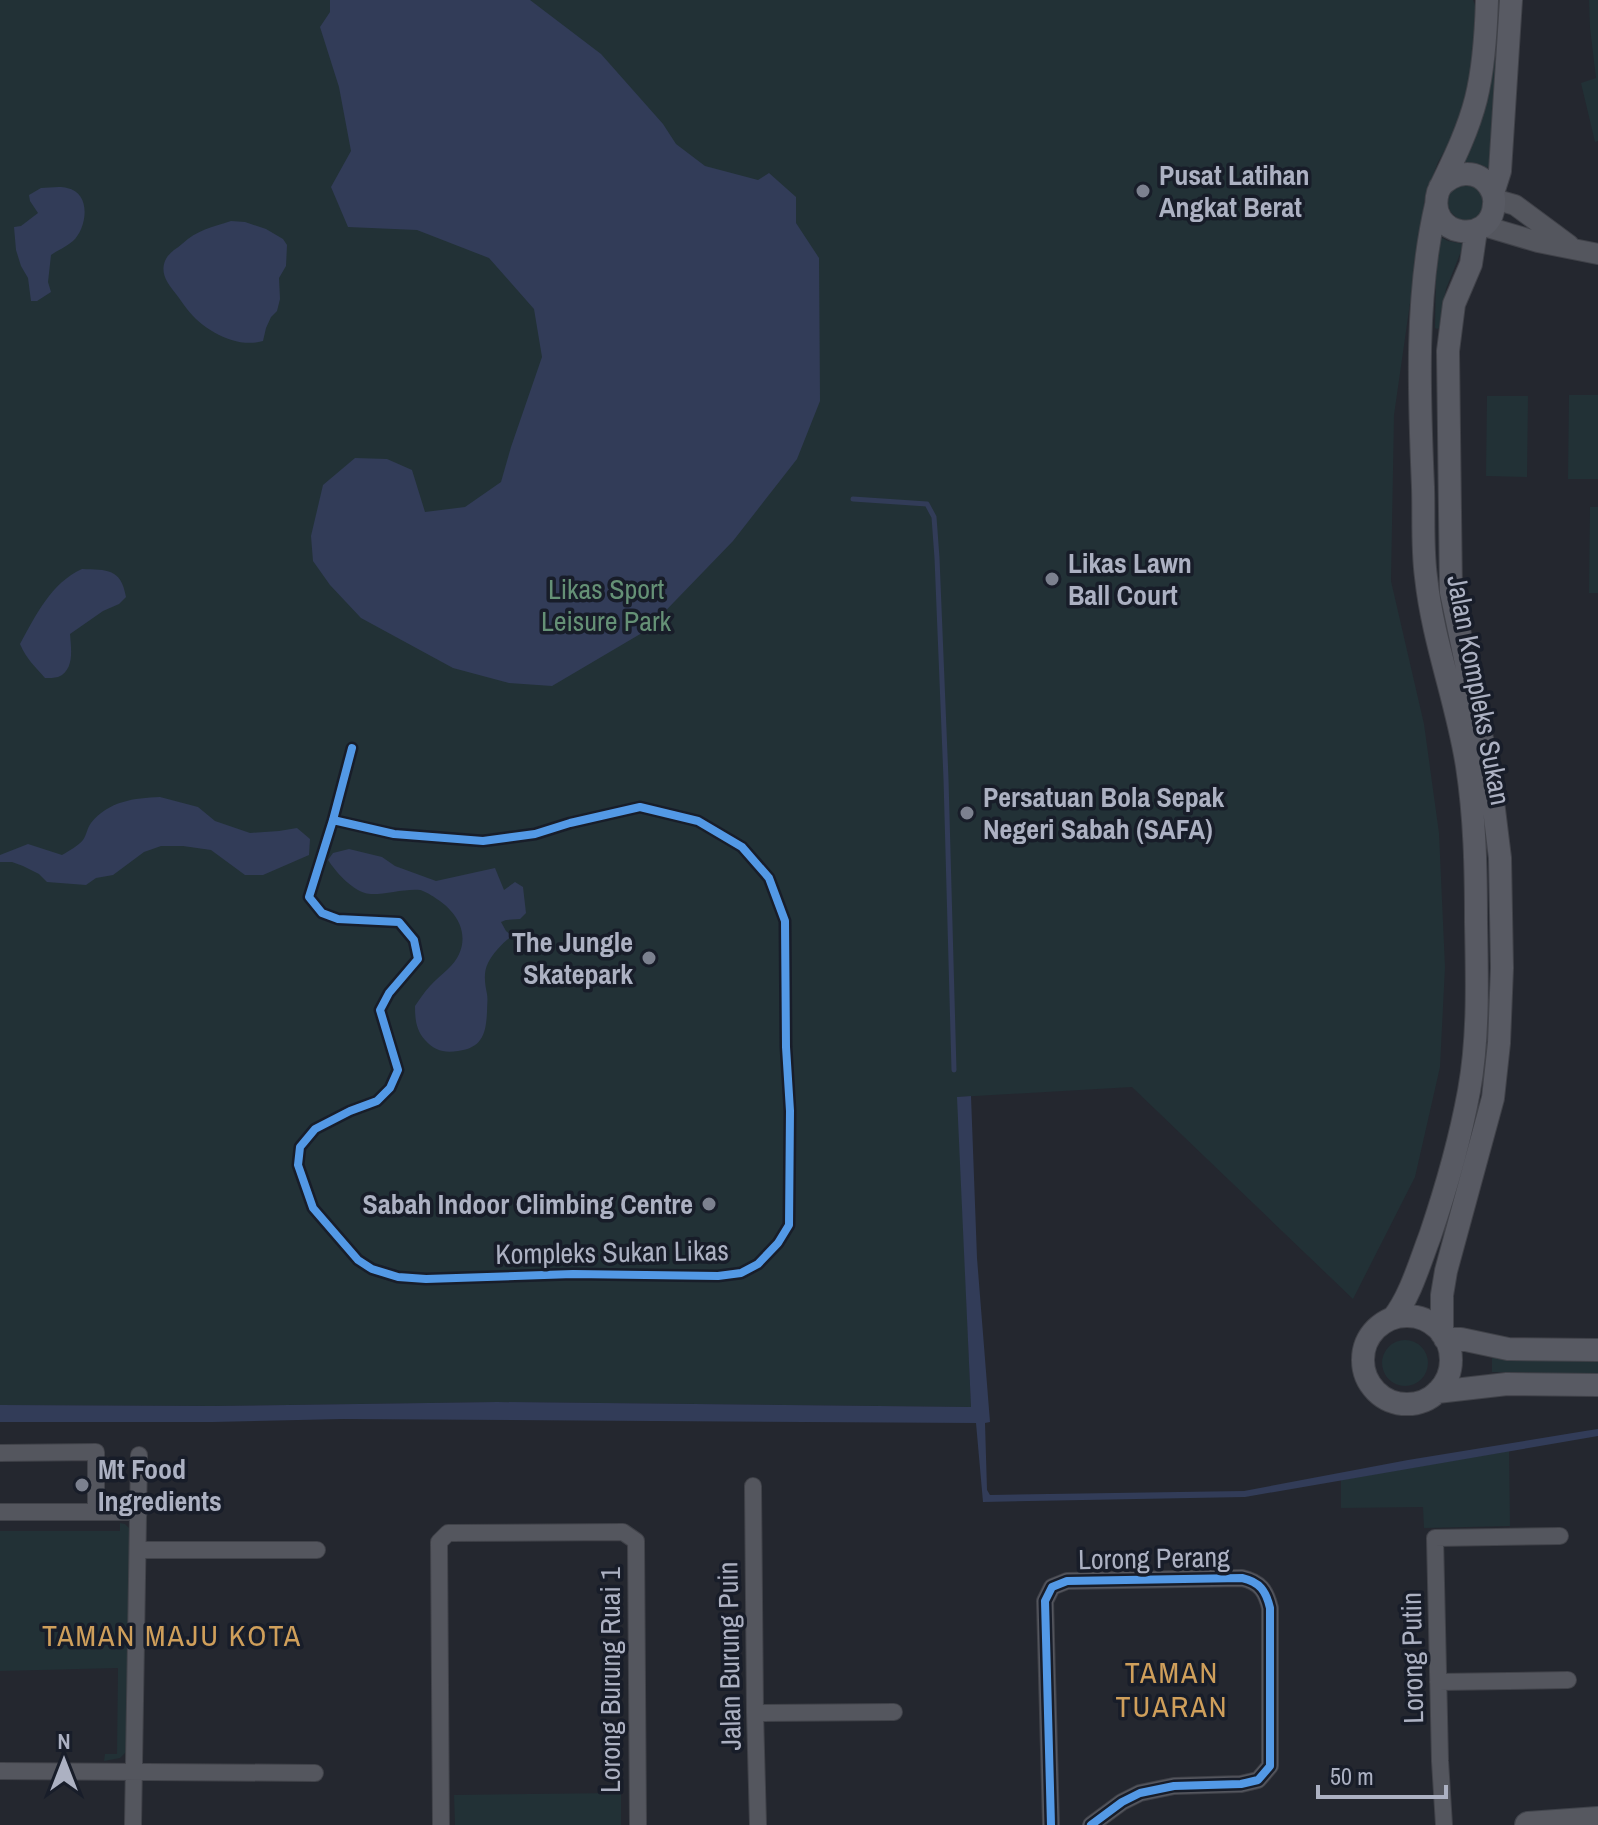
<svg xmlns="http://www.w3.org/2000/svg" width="1598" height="1825" font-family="'Archivo Narrow',sans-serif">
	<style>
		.green { fill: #223136 }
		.water { fill: #323c58 }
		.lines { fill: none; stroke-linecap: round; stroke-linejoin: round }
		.stream { stroke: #323c58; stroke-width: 5 }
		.minor-casing { stroke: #404249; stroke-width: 18 }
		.tertiary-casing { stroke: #404249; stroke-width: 22 }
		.secondary-casing { stroke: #404249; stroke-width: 24 }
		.primary-casing { stroke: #41444c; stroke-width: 28 }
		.minor { stroke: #54565e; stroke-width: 16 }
		.tertiary { stroke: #54565e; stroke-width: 20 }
		.secondary { stroke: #585a63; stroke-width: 22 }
		.primary { stroke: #565860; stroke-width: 26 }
		.cycleway-casing { stroke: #181d29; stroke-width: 13 }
		.cycleway { stroke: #5399e6; stroke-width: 8 }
		.poi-dot { fill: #7c818f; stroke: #181d29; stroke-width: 3 }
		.labels { text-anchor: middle; stroke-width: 7; stroke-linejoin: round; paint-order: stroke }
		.poi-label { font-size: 28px; font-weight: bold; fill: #acb1c2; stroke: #181d29; text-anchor: start }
		.park-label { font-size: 28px; fill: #659176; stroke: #181d29 }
		.street-label { font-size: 28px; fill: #acb1c2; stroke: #181d29 }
		.neighbourhood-label { font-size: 30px; letter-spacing: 2px; fill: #cf9f5b; stroke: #181d29 }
	</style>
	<rect width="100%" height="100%" fill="#24272f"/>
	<!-- green -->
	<path class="green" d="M0,0H1473L1478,13V52L1459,126L1438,162L1425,198L1394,415L1391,581L1424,724L1439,833L1445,967L1440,1067L1415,1177L1353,1299L1132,1087L958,1097L971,1407L497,1402L212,1406L0,1405Z
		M1589,0H1598V141L1595,142L1581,83L1596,78L1590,28Z
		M1498,15L1500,18L1492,170L1482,165L1462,162L1495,16Z
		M1448 202a18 18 0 1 1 36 0a18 18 0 1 1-36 0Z
		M1440,237L1448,241L1464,244L1446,289L1439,328L1437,329L1435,328L1436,274Z
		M1569,395H1598V479H1568Z
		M1487,396H1528L1527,477L1486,476Z
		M1590,507H1598V593H1589Z
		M1382 1363a23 23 0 1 1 46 0a23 23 0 1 1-46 0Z
		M1492,1355L1598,1359V1374L1492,1372Z
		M1509,1451L1510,1526L1424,1528L1423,1507L1341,1508V1480Z
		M120,1523L125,1524L131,1530L127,1751L120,1758L104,1761L105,1754H117L118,1668L0,1671V1531H120Z
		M621,1793V1825H455L454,1795Z"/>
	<!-- water -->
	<path class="water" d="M330,0H530L601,54L663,124L676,144L705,166L758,180L769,173L796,197V223L819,258L820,401L797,459L733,541L647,630L552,686L509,683L453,668L361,618L330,585L313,561L311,536L323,485L355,458L387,459L412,470L425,512L465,507L501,482L511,447L542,357L534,309L489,258L417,230L348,227L331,187L351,151L339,87L320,27L330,12Z
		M41,188C49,188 60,186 67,188C92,193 87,228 73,241C66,247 58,250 51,255L48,282L51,292L37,301H31L28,278L21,266L16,250L14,227L21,226L38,213L30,201L29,195Z
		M231,221L245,222L266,229L283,239L287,245L286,266L279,278L280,299L277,311L271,317L266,328L263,341C236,349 203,330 187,309C183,304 180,299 176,294C168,284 160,274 165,261C169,252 175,250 182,244C197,230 212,227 231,221Z
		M82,569C107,570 121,568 126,597L119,604L103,611L70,634C71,648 75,670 58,677C54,678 49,678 45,678C34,665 27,660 20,644C36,615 51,583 82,569Z
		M160,797L198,807L215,821L250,833L279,831L297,828L310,839L309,855L263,875H245L211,850L183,846H161L144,852L113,875L96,878L86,885L47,882L39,874L23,866L12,862H0V855L28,844L62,855C69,851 78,846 83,840C87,834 87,828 91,823C109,801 134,798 160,797Z
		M349,849L382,857L395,866L436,881L495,868L504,890L515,882L523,887L526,913L520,919L506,920L501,922L506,931L512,936C503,942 493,953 488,963C483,973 485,984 487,994C488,1000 487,1006 487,1012C486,1034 482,1048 458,1051C444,1053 435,1051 425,1040C416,1030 415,1019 415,1006C420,999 424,992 430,986C435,980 442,975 448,969C467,951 467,928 450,910C446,904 426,891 420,890C404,888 377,897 365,893C350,888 336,872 328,860L333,853Z
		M971,1096L977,1258L990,1422L985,1423L987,1490L990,1495L1244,1491L1408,1460L1585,1431L1598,1429V1436L1245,1497L983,1502L976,1423L342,1419L213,1422H0V1405L212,1406L497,1402L971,1407L957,1097Z"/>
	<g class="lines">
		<!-- stream -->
		<path class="stream" d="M853,499L927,504L934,517L937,558L946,779L954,1070"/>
		<!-- minor casing -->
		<g class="minor-casing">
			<path id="minor" d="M0,1453L96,1452V1512
				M753,1486L755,1713L758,1825
				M0,1512H139
				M139,1550H317
				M1438,1682L1568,1680
				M755,1713L894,1712
				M0,1771L315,1773
				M133,1825L139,1455
				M441,1825L439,1542L448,1533L623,1532L636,1541L638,1825
				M1051,1825L1045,1601L1052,1587L1067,1581L1242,1578C1260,1582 1266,1591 1270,1608V1766L1258,1780L1241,1784L1174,1786L1140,1793L1122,1802L1091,1825
				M1444,1825L1440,1761L1435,1538L1560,1536"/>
		</g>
		<!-- tertiary casing -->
		<g class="tertiary-casing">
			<path id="tertiary" d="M1494,199L1515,205L1569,245
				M1484,226L1538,242L1598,254"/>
		</g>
		<!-- secondary casing -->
		<g class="secondary-casing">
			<path id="secondary" d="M1440,187C1454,172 1476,168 1489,186C1493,192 1495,197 1494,204C1492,247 1425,237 1438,192C1452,163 1468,131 1476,99C1484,67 1486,34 1487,0
				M1493,193L1500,171L1511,0
				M1363 1360a44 44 0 1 1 88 0a44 44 0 1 1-88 0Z
				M1393,1318C1410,1297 1420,1262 1430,1236C1446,1189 1460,1140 1469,1091C1479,1036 1477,978 1476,922C1476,870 1475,818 1467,766C1457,702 1433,642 1426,577C1422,548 1424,517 1423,487C1419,394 1415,296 1436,205
				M1442,1334V1295L1446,1271L1493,1098L1499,1043L1502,968L1500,858L1490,777L1451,592L1448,351L1454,304L1471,264L1476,230
				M1445,1339H1461L1508,1349L1598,1350
				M1437,1392L1507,1384L1598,1385"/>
		</g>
		<!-- primary casing -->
		<g class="primary-casing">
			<path id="primary" d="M1528,1825L1598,1820"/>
		</g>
		<!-- minor -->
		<use href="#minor" class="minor"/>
		<!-- tertiary -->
		<use href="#tertiary" class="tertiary"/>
		<!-- secondary -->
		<use href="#secondary" class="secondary"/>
		<!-- primary -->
		<use href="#primary" class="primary"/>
		<!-- cycleway casing -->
		<g class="cycleway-casing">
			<path id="cycleway" d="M333,820L394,834L483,841L535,834L570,823L640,807L698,821L742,847L769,878L785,921L786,1047L790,1111L789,1225L778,1243L758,1264L741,1273L718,1276L573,1274L426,1279L398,1277L372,1269L358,1260L313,1208L298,1165L300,1147L315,1129L350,1111L377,1101L390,1088L398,1070L380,1010L389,993L418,959L414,940L399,922L338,919L322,913L309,897L333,820L352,748
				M1051,1825L1045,1601L1052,1587L1067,1581L1242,1578C1260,1582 1266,1591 1270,1608V1766L1258,1780L1241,1784L1174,1786L1140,1793L1122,1802L1091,1825"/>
		</g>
		<!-- cycleway -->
		<use href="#cycleway" class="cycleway"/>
	</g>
	<!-- markers -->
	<g class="poi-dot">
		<circle cx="1143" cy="191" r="8"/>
		<circle cx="1052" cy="579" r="8"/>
		<circle cx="967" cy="813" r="8"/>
		<circle cx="649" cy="958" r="8"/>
		<circle cx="709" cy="1204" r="8"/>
		<circle cx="82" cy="1485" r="8"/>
	</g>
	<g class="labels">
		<!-- poi labels -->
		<g class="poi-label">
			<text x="1159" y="185">Pusat Latihan<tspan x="1159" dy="32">Angkat Berat</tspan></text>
			<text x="1068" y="573">Likas Lawn<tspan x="1068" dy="32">Ball Court</tspan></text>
			<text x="983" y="807">Persatuan Bola Sepak<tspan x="983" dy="32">Negeri Sabah (SAFA)</tspan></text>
			<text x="633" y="952" text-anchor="end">The Jungle<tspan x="633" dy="32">Skatepark</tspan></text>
			<text x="693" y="1214" text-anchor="end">Sabah Indoor Climbing Centre</text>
			<text x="98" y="1479">Mt Food<tspan x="98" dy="32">Ingredients</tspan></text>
		</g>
		<!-- park labels -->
		<g class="park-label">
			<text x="606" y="599">Likas Sport<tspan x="606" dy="32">Leisure Park</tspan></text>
		</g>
		<!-- street labels -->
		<g class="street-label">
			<text transform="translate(1479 690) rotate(79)" y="10">Jalan Kompleks Sukan</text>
			<text transform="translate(612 1252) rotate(-1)" y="10">Kompleks Sukan Likas</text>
			<text transform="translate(1154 1558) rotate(-1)" y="10">Lorong Perang</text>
			<text transform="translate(729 1656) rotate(-91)" y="10">Jalan Burung Puin</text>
			<text transform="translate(1412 1658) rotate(-91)" y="10">Lorong Putin</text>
			<text transform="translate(610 1680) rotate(-90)" y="10">Lorong Burung Ruai 1</text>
		</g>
		<!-- neighbourhood labels -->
		<g class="neighbourhood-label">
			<text x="172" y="1646">TAMAN MAJU KOTA</text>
			<text x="1172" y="1683">TAMAN<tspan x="1172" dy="34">TUARAN</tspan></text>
		</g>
	</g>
	<!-- north arrow -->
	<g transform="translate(64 1761)" stroke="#181d29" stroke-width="6" paint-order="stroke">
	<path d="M0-6L14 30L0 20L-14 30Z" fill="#acb1c2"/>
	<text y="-12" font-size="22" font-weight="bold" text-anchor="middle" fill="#acb1c2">N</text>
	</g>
	<!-- scale -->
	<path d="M1318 1785v12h128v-12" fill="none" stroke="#acb1c2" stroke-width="4"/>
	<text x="1330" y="1785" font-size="24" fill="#acb1c2" stroke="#181d29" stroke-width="6" paint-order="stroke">50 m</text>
</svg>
